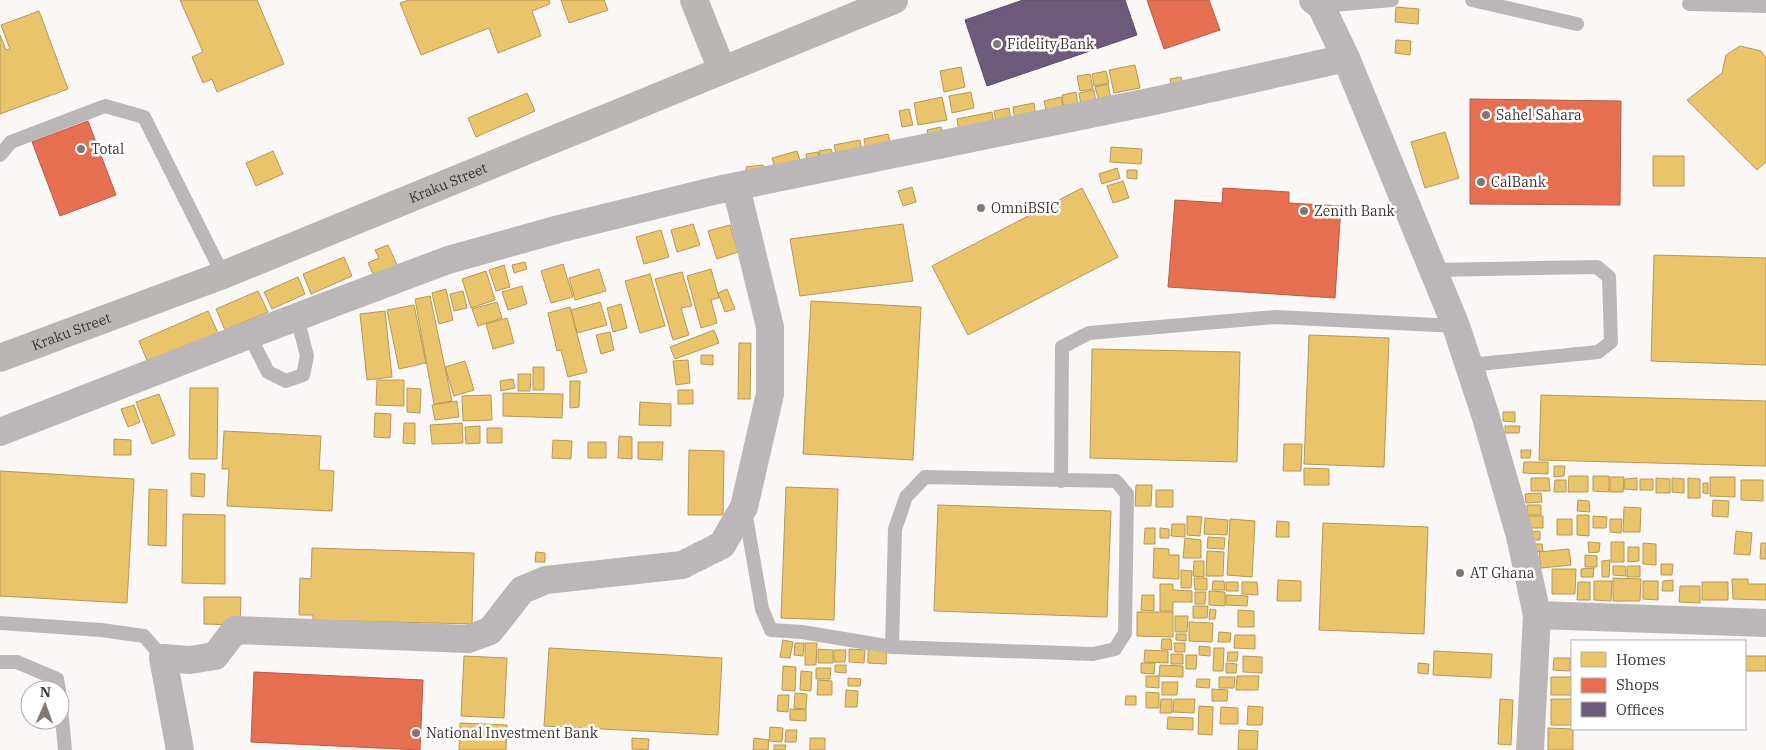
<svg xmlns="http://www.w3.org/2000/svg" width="1766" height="750" font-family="'IBM Plex Serif',serif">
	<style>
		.homes { fill: #e9c46a; stroke: #b69859 }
		.shops { fill: #e76f51; stroke: #b55d47 }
		.offices { fill: #6d597a; stroke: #5f4e64 }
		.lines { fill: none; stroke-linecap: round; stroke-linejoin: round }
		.lane { stroke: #bbb7b8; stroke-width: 14 }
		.street { stroke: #bbb7b8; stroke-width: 28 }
		.secondary { stroke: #bab6b6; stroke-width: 28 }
		.poi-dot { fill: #817876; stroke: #fff; stroke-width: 2 }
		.labels { text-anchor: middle; stroke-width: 5; stroke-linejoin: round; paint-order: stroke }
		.poi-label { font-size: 14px; fill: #3f3331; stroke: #fff; text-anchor: start }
		.street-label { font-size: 14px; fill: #3f3331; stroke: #fff }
	</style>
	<rect width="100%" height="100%" fill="#fbf7f7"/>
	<!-- homes -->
	<path class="homes" d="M180,0H257L284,64L217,92L212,79L203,83L192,57L203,52Z
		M409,0H549L550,4L532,11L541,36L498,53L489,28L421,55L400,3Z
		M561,0H604L608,10L569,23Z
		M1396,7L1419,9L1418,24L1395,22Z
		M39,11L68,89L0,114V35L6,50L10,49L1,25Z
		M1396,40L1411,41L1410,55L1395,53Z
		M1740,46L1761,51L1766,58V162L1757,170L1687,100L1722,73L1726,55Z
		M1135,65L1140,88L1114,93L1109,70Z
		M961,67L965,87L944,92L940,71Z
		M1106,71L1109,83L1094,86L1092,74Z
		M1090,74L1093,89L1080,91L1077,76Z
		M1181,77L1183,87L1172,89L1170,79Z
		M1108,84L1111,99L1099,101L1095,87Z
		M1094,90L1096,103L1081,106L1079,93Z
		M971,92L974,108L952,113L949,96Z
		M1076,92L1078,106L1064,109L1062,95Z
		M527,93L535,111L476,137L468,118Z
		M942,97L947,120L918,125L914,103Z
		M1061,97L1064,111L1047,114L1044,101Z
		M1034,103L1036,117L1015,121L1013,107Z
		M1009,108L1011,120L996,123L994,111Z
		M909,109L913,125L902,127L899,111Z
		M992,112L994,125L959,132L957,119Z
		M941,127L943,136L929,139L927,130Z
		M1445,132L1459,178L1425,188L1411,142Z
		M888,134L891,146L866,150L864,139Z
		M860,140L862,153L837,158L834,145Z
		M1111,147L1142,149L1141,164L1110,162Z
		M831,149L834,160L821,163L819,151Z
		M273,151L283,174L256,186L246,163Z
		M797,151L801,163L776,170L772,158Z
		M818,152L820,164L808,166L806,154Z
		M1653,156H1684V186H1653Z
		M763,165L764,174L747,175L746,167Z
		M1117,168L1120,178L1102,184L1099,174Z
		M1127,170H1137V179L1127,178Z
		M1123,181L1129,198L1113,203L1107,186Z
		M912,187L916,202L903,206L898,191Z
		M1082,188L1118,257L968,335L932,266Z
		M693,224L700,245L677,252L671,230Z
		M903,224L913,281L800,296L790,239Z
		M730,225L738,252L717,259L708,231Z
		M661,230L669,257L644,264L636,237Z
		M388,245L397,265L374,276L368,263L379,258L375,250Z
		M1654,255L1766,258V365L1651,361Z
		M344,257L352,276L311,294L303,274Z
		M525,262L527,269L514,273L512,265Z
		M563,264L573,297L551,303L541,271Z
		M504,265L510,287L496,291L489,270Z
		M599,269L606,291L575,300L569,278Z
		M711,269L719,298L711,300L717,323L701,328L687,276Z
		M486,271L495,300L471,308L462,279Z
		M682,272L692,306L681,308L689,335L673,340L655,279Z
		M650,274L665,326L640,333L625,281Z
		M298,277L305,294L272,309L264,292Z
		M522,286L527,304L508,310L502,292Z
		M446,289L453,320L439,324L432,293Z
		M727,289L735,309L725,312L718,293Z
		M258,291L268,312L225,330L216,309Z
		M463,291L467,308L454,311L450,294Z
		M430,296L452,401L434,404L415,299Z
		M811,301L921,307L913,460L803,454Z
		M497,302L502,318L478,326L472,309Z
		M600,302L607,325L577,333L571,310Z
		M621,304L627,328L613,332L607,308Z
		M414,305L426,363L399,369L387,310Z
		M570,307L587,372L568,377L561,350L557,351L548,313Z
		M208,311L218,333L148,363L139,341Z
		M385,311L392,377L367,380L360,314Z
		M507,318L514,343L493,349L486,324Z
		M714,330L719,343L675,359L670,347Z
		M610,332L614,350L601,354L596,335Z
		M1309,335L1389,338L1384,467L1304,464Z
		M739,343H751L750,399H738Z
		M1092,349L1240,352L1237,462L1090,458Z
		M701,355H713V365L701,364Z
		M688,360L690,383L676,385L673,361Z
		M465,361L474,390L454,396L445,367Z
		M533,367H544V390H533Z
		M518,374H531L530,391H518Z
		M513,379L515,388L501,391L500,381Z
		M377,380H404V406L376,405Z
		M570,381H580L579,407L570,408Z
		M190,388H218L217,459H189Z
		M407,388L421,389L420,413L407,412Z
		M678,390H693V404H678Z
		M503,393L563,394L562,418L503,416Z
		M159,394L175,435L152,444L136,402Z
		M491,395L492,420L463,421L462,396Z
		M1541,395L1766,401V466L1539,460Z
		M457,401L459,417L435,420L432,405Z
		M640,402L671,404V426L639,425Z
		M134,405L140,422L128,427L121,409Z
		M1503,412H1515V422L1503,421Z
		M375,413L391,414L390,438L374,437Z
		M404,423H415V444L403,443Z
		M462,423L463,443L432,444L430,425Z
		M480,426V443L466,444L465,427Z
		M1505,426H1520L1519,433H1505Z
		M487,428H502V443H487Z
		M224,431L321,436L319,470L334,471L332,511L227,506L229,469H222Z
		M619,436L632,437V459L618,458Z
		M114,439L131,440V455H114Z
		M553,440L572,441L571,459L552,458Z
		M588,442H606V458H588Z
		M638,442H663L662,460L638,459Z
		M1284,444H1302L1301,471H1283Z
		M689,450L724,451L723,515H688Z
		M1521,450H1531L1530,458H1521Z
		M1524,462H1548V474L1523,473Z
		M1554,466H1565L1564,476L1554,477Z
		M1304,468L1329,469V485H1304Z
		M0,471L134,479L127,603L0,596Z
		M191,473L205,474L204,497L191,496Z
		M1569,476H1588V492H1568Z
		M1593,476H1609V492L1593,491Z
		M1610,477H1624L1623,492H1610Z
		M1710,477H1735V497L1710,496Z
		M1531,478H1549L1550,491H1531Z
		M1637,478V490L1624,489L1625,479Z
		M1656,478L1670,479V493H1656Z
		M1672,478L1684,479V493L1672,492Z
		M1688,478L1700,479V498H1688Z
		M1640,479H1653V490H1640Z
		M1555,480H1566V492H1554Z
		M1741,480H1763V501L1741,500Z
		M1703,483H1708V494L1703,493Z
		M1136,485H1152L1151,506H1135Z
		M786,487L838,489L834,620L781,618Z
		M149,489L167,490L166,546L148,545Z
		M1156,490H1173V507H1156Z
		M1541,493L1542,502L1526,503L1525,494Z
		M1578,500L1589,501L1590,512L1577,511Z
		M1713,500L1729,501L1728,517L1712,516Z
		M938,505L1111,511L1107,617L934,611Z
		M1527,505H1541V515H1527Z
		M1624,507L1641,508L1640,532H1623Z
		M183,514L225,515V584L182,583Z
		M1577,515H1589V536L1577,535Z
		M1187,516L1202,517L1200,536L1187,535Z
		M1527,516H1543V528H1526Z
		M1593,516L1607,517L1606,528H1593Z
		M1205,518L1228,520L1227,535L1204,534Z
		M1230,519L1255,521L1252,577L1227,575Z
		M1557,519H1572V535H1557Z
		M1610,519H1622L1621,533L1610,532Z
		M1277,521L1289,522V537H1276Z
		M1323,523L1428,527L1424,634L1319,630Z
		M1172,524H1185V537L1171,536Z
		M1145,528H1155V544H1144Z
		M1160,528L1169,529V538H1160Z
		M1540,531V540H1529V532Z
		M1736,531L1752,533L1750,555L1734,554Z
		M1208,537L1225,538L1224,549L1207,548Z
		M1185,538L1201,540V558H1183Z
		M1588,542L1600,543L1599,552L1589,553Z
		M1611,542H1624V562H1611Z
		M1643,543L1656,544V565L1643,564Z
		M1761,543H1766V559H1760Z
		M1532,544H1542L1543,551L1533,552Z
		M1628,547H1639V561L1628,562Z
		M312,548L474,553L472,624L313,620V615H299L300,578L311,579Z
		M1154,548L1169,549V555H1179V579L1153,578Z
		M1569,549L1571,565L1541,568L1539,552Z
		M1207,551L1224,552L1223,576H1206Z
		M536,552L545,553V562H535Z
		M1585,555L1597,556V567H1585Z
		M1610,560L1609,577H1602V561Z
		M1194,561H1204V577L1193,576Z
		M1661,564H1673L1672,575H1661Z
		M1613,566H1625L1626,576L1613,575Z
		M1627,566H1640V577H1627Z
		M1594,568L1593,577H1581V569Z
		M1552,569H1576L1575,594H1552Z
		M1181,570L1192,571L1191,588H1181Z
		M1194,578H1207V590H1195Z
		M1613,578L1641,579L1640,601H1613Z
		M1732,579H1748V584H1766V600L1733,599Z
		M1278,580L1301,581V601H1277Z
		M1673,580V591H1662L1663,581Z
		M1213,581H1224L1225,590H1212Z
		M1594,581H1612L1611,601L1594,600Z
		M1643,581H1658V600L1643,599Z
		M1226,582H1238V591H1226Z
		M1242,582H1257L1258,595L1242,594Z
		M1578,582H1590V600H1577Z
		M1702,582H1728V600H1702Z
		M1160,584H1173V590L1192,591V602H1173V611H1160Z
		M1680,586H1700V603L1679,602Z
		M1209,591L1225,592V606L1209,605Z
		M1195,592H1206L1205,604H1195Z
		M1142,595H1154V611L1141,610Z
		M1226,595L1248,596L1247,606L1226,605Z
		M204,597H241L240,625L204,624Z
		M1193,606H1208L1207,618H1193Z
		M1210,609L1216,610L1215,619H1209Z
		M1238,610L1254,611V627H1238Z
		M1137,612H1173V637L1137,636Z
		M1175,616H1188L1187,632H1175Z
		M1189,622L1213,623L1212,642L1189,641Z
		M1219,632L1231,633L1230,642H1218Z
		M1176,634H1186V641L1176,640Z
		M1235,635H1255V649L1234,648Z
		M1162,639H1171L1172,650L1161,649Z
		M783,640L793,642L790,658L780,657Z
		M795,643H804L803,656L794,655Z
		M805,643H817L816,665H805Z
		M1174,643H1185V652H1175Z
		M1199,646L1210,647V656L1199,655Z
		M549,648L722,658L718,735L544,726Z
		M1214,648H1224L1223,671H1213Z
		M818,649L833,650V663H818Z
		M849,649L865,650L864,663L849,662Z
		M868,649L887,651L886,664L868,663Z
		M834,650H846L845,662H834Z
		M1145,650L1168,651V663L1144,662Z
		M1434,651L1492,654L1491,678L1433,675Z
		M1228,652H1238L1237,661H1227Z
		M1171,654H1183V664H1171Z
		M1186,655H1197L1196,669H1186Z
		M464,656L507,658L504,718L461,716Z
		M1243,656L1262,657V673L1243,672Z
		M1745,656H1766V671H1745Z
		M1554,658H1570V671L1553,670Z
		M1141,663H1155L1154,674L1141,673Z
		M1226,663L1237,664L1236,673H1226Z
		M1418,663L1429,664L1428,674L1418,673Z
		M835,665H846V673L835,672Z
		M1160,665L1183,666V677L1159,676Z
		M783,666L796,667L795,691L782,690Z
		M816,668H831L830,679H816Z
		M801,671L812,672L811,691L800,690Z
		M1146,676H1159V688L1146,687Z
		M1237,676H1259L1258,690H1236Z
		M1219,677H1235L1234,688H1219Z
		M1551,677H1572V695H1551Z
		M848,678L861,679L860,686H848Z
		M1197,679H1210L1209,688L1196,687Z
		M818,680L832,681V695H817Z
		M1162,682H1178L1177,695H1162Z
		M1212,689L1228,690L1227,701H1212Z
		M846,690L858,691L857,707H845Z
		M1146,692L1159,693V708H1146Z
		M795,693L807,694L806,709L794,708Z
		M778,695H789L788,712L777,711Z
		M1126,696H1136V705H1125Z
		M1161,699H1172V713H1160Z
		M1174,699H1195L1194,713L1173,712Z
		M1500,699L1513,700L1511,745L1498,744Z
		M1551,699H1572V725H1551Z
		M1199,706L1213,707L1212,735L1198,734Z
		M1248,706L1263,707L1262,725H1247Z
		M1221,707L1238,708V724H1220Z
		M790,709L806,710V721L790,720Z
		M1168,717L1193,718V730L1167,729Z
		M460,723L507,725L506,750H459Z
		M770,727L783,728L782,742L769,741Z
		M1548,728L1573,729V750H1548Z
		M786,730H797L796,742H785Z
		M1239,730L1258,731L1257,750H1238Z
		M632,738L649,739L648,750L632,749Z
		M754,738L769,740L768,750H753Z
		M810,738H825V750H810Z
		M774,745H786L785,750H774Z"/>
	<!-- shops -->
	<path class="shops" d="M1147,0H1209L1220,30L1164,49Z
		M1470,99L1621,101L1620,205L1470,204Z
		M88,121L116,195L60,216L32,142Z
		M1223,188L1289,192V203L1341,206L1335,298L1168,287L1175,200L1222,203Z
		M254,672L423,680L420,750L251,742Z"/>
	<!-- offices -->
	<path class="offices" d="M1023,0H1125L1137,35L987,86L965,20Z"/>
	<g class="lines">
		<!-- lane -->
		<path class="lane" d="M1472,0L1577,24
			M1689,4L1766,6
			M1321,6L1392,0
			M0,155L11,142L105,106L144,117L223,275
			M1433,270L1597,267L1609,277L1611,342L1598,352L1469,365
			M249,335L268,372L286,381L303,375L307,356L297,317
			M1061,481L1062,347L1089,333L1276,317L1456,326
			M745,511L762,609L771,630L802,632L892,647L1093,654L1115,649L1125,633L1127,494L1116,481L925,477L906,497L895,529L892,647
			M0,623L101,630L144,636L163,658
			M0,662H17L57,679L59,690
			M60,698L65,750"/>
		<!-- street -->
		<path class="street" d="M1346,58L1456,326L1485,414L1520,536L1537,615L1530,750
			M0,432L249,335L448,260L559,229L713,191L1154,101L1346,58L1321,6L1313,0
			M1537,615L1766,623
			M180,750L163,658L190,660L215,656L235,630L468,639L490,631L522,590L546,580L682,565L722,545L744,507L770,394V327L736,187"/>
		<!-- secondary -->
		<g class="secondary">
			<path d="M694,0L722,70"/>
			<path id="s1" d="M0,358L223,275L894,0"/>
		</g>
	</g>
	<!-- markers -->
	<g class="poi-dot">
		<circle cx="997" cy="44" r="5"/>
		<circle cx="1486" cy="115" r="5"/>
		<circle cx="81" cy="149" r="5"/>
		<circle cx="1481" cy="182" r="5"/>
		<circle cx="981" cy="208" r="5"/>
		<circle cx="1304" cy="211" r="5"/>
		<circle cx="1460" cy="573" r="5"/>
		<circle cx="416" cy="733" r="5"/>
	</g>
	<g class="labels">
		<!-- poi labels -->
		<g class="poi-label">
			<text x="1007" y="49">Fidelity Bank</text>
			<text x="1496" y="120">Sahel Sahara</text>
			<text x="91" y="154">Total</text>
			<text x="1491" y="187">CalBank</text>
			<text x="991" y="213">OmniBSIC</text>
			<text x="1314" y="216">Zenith Bank</text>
			<text x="1470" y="578">AT Ghana</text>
			<text x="426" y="738">National Investment Bank</text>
		</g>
		<!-- street labels -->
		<g class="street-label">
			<text dy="5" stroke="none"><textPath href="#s1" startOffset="481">Kraku Street</textPath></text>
			<text dy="5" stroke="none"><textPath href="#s1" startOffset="76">Kraku Street</textPath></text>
		</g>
	</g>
	<!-- legend -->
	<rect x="1571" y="640" width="175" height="90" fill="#ffffff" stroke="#b2adad"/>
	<rect x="1581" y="652" width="25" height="15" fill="#e9c46a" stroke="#b2adad"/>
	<text x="1616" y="665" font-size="15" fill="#3f3331">Homes</text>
	<rect x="1581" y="678" width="25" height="15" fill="#e76f51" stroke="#b2adad"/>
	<text x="1616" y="690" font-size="15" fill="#3f3331">Shops</text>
	<rect x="1581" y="702" width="25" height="15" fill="#6d597a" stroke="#b2adad"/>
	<text x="1616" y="715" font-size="15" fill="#3f3331">Offices</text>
	<!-- north arrow -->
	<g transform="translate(45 705) rotate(2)"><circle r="24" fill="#ffffff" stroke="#b2adad"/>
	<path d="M0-4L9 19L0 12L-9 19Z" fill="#817876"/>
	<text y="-8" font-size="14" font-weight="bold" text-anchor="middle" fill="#3f3331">N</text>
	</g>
</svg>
